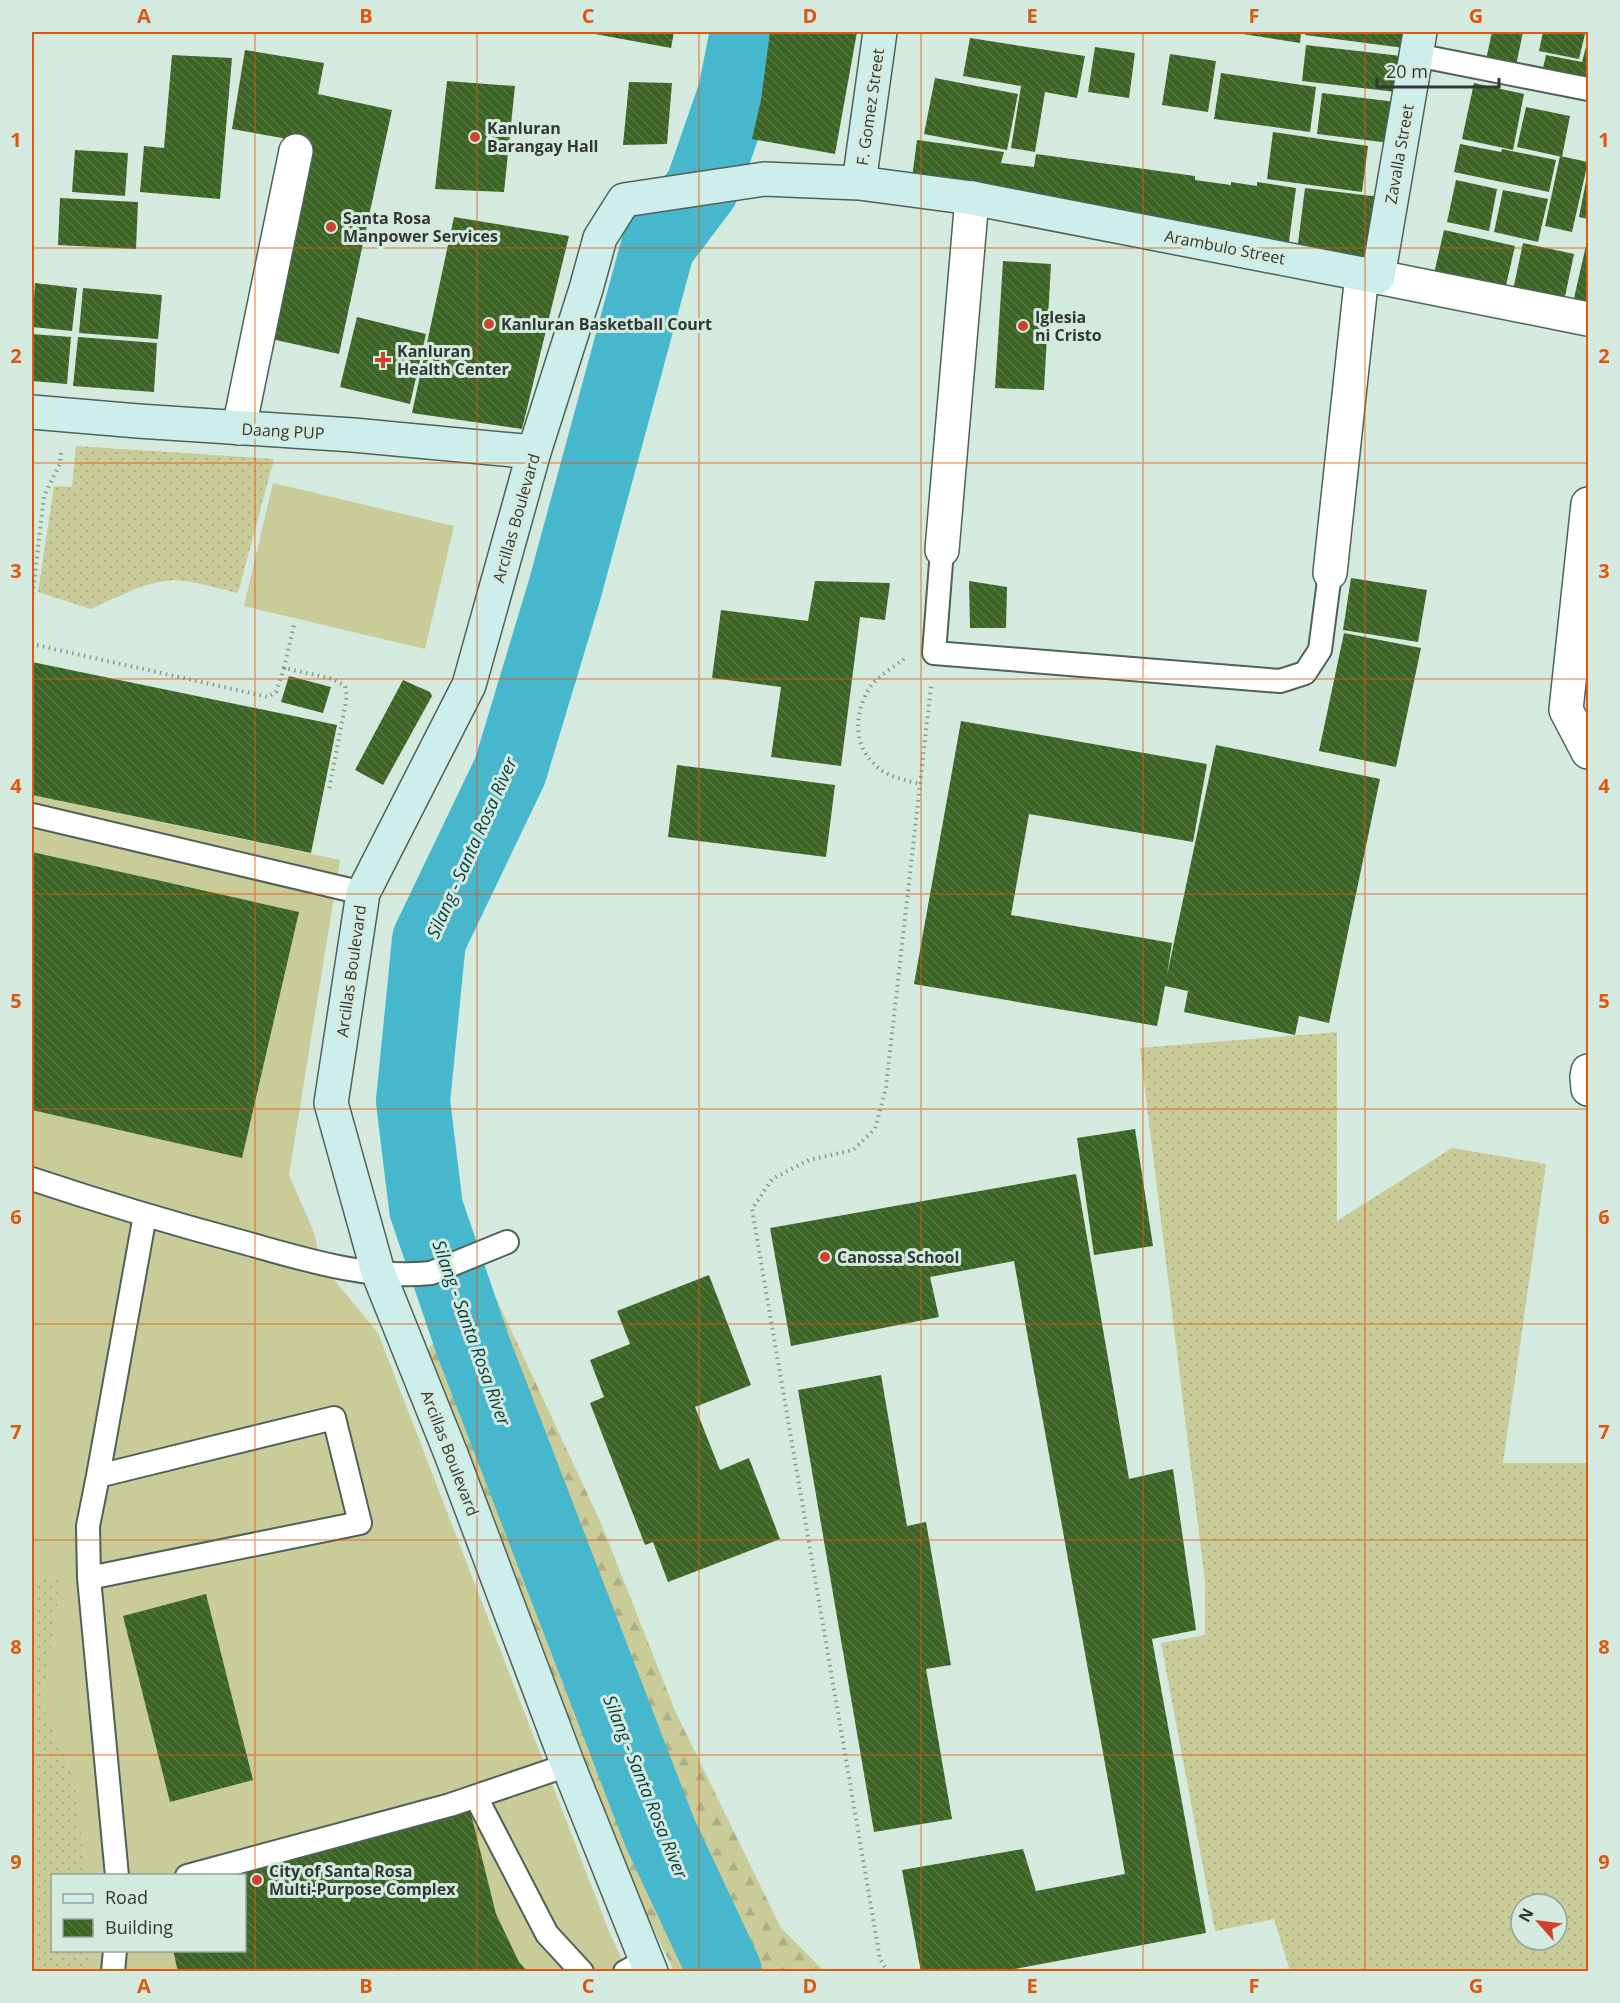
<svg xmlns="http://www.w3.org/2000/svg" width="1620" height="2003" font-family="'Open Sans',sans-serif">
	<style>
		.grass { fill: url(#grass-dots); fill-rule: evenodd }
		.forest { fill: url(#forest-firs) }
		.garden { fill: #c9cb98 }
		.lines { fill: none; stroke-linecap: round; stroke-linejoin: round }
		.river { stroke: #47b7cd; stroke-width: 74 }
		.building { fill: url(#building-back-hatch) }
		.lane-casing { stroke: #4e6257; stroke-width: 26 }
		.street-casing { stroke: #4e6257; stroke-width: 36 }
		.secondary-casing { stroke: #4e6257; stroke-width: 36 }
		.path { stroke: #889890; stroke-width: 4; stroke-dasharray: 1.5 4.5; stroke-linecap: butt }
		.lane { stroke: #fff; stroke-width: 22 }
		.street { stroke: #fff; stroke-width: 33 }
		.secondary { stroke: #cdeeeb; stroke-width: 33 }
		.grid { fill: none; stroke: #df570e; stroke-width: 1.5; stroke-opacity: 0.55 }
		.poi-dot { fill: #cf432d; stroke: #d4eade; stroke-width: 2 }
		.labels { text-anchor: middle; stroke-width: 6; stroke-linejoin: round; paint-order: stroke }
		.street-label { font-size: 16px; fill: #303834; stroke: #d4eade }
		.poi-label { font-size: 16px; font-weight: bold; fill: #303834; stroke: #d4eade; text-anchor: start }
		.water-label { font-size: 18px; font-style: italic; fill: #053b44; stroke: #d4eade }
		.neatline { fill: none; stroke: #df570e; stroke-width: 2 }
		.grid-label { font-size: 20px; text-anchor: middle; font-weight: bold; fill: #df570e }
	</style>
	<defs>
		<pattern id="grass-dots" width="8" height="8" patternUnits="userSpaceOnUse" patternTransform="scale(1.5)"><rect width="8" height="8" fill="#c9cb98"/><path d="M2 2h.1M6 6h.1" fill="none" stroke="#adaf84" stroke-width="1.8" stroke-linecap="round"/></pattern>
		<pattern id="forest-firs" width="22" height="20" patternUnits="userSpaceOnUse" patternTransform="scale(1.5)"><rect width="22" height="20" fill="#c9cb98"/><path d="M5 1l3.5 6h-7zM16 11l3.5 6h-7z" fill="#adaf84"/></pattern>
		<pattern id="building-back-hatch" width="6" height="6" patternUnits="userSpaceOnUse" patternTransform="scale(1.5)"><rect width="6" height="6" fill="#3c6424"/><path d="M-1 5l2 2M0 0l6 6M5-1l2 2" fill="none" stroke="#577744"/></pattern>
	</defs>
	<rect width="100%" height="100%" fill="#d4eade"/>
	<!-- grass -->
	<path class="grass" d="M76,446L274,459L238,593C218,589 185,577 165,581C140,584 114,599 91,609L38,592L54,486L72,487Z
		M1337,1032V1221L1452,1148L1546,1164L1503,1463H1588V1971H1290L1274,1919L1215,1931L1161,1643L1205,1635V1583L1140,1048ZM1521,1904H1557V1940H1521Z
		M32,1577L62,1578L42,1704L74,1776L87,1875L52,1876V1950L90,1951L88,1971L32,1972Z"/>
	<!-- forest -->
	<path class="forest" d="M497,1300L600,1521L676,1713L781,1928L824,1971H674L638,1898L480,1509L427,1350L446,1329Z"/>
	<!-- garden -->
	<path class="garden" d="M273,483L454,526L425,649L244,606Z
		M32,795L340,860L289,1175L313,1230L322,1265L378,1333L610,1934L628,1971H88L90,1951L244,1950V1876L87,1875L74,1776L42,1704L62,1578L32,1577Z"/>
	<g class="lines">
		<!-- river -->
		<path class="river" d="M725,1972L660,1833L473,1346L426,1208L413,1101L429,940L510,771L564,592L658,246L702,188L735,93L747,32"/>
	</g>
	<!-- building -->
	<path class="building" d="M584,32H674L671,48Z
		M770,32H857L835,154L752,139L761,100Z
		M1230,32H1301L1300,43Z
		M1306,32H1406L1404,48L1305,35Z
		M1492,32H1523L1514,75L1484,69Z
		M1543,32H1573L1585,34L1579,59L1539,51Z
		M970,38L1085,56L1077,98L1045,92L1035,152L1011,148L1021,86L963,76Z
		M1588,39V88L1541,77L1546,55L1582,62Z
		M1306,45L1401,56L1396,92L1302,81Z
		M1095,47L1135,53L1129,98L1088,92Z
		M245,50L324,63L318,94L392,110L339,354L267,338L310,143L232,129Z
		M1170,54L1216,61L1208,112L1162,105Z
		M172,55L232,58L220,199L140,192L144,146L164,148Z
		M1221,73L1316,87L1310,132L1214,119Z
		M935,78L1018,94L1007,150L924,134Z
		M447,81L515,86L504,192L435,189Z
		M629,82L672,83L667,144L623,145Z
		M1474,83L1524,94L1513,150L1462,139Z
		M1322,93L1396,102L1390,143L1317,134Z
		M1526,107L1570,116L1562,157L1517,147Z
		M1273,132L1368,146L1362,192L1267,179Z
		M917,140L1004,152L1001,163L1034,167L1036,154L1195,176V180L1231,185V182L1257,186V182L1296,188L1287,257L909,201Z
		M1460,144L1501,152L1502,149L1556,160L1549,192L1454,172Z
		M75,150L128,153L125,196L72,192Z
		M1560,156L1588,162L1572,232L1545,226Z
		M1587,176H1588V219L1579,217Z
		M1456,180L1497,189L1489,231L1447,222Z
		M1305,188L1389,198L1380,270L1296,259Z
		M1503,190L1548,199L1538,242L1494,232Z
		M60,198L138,202L136,249L58,245Z
		M454,217L569,236L522,429L412,413Z
		M1444,230L1515,246L1502,303L1431,287Z
		M1587,241H1588V311L1572,307Z
		M1523,243L1574,254L1560,320L1509,309Z
		M1003,261L1051,264L1044,390L995,388Z
		M35,283L77,288L72,331L32,327Z
		M83,288L162,295L158,339L79,333Z
		M357,317L426,334L410,404L340,387Z
		M32,334L71,337L67,384L32,381Z
		M78,337L157,343L154,392L73,386Z
		M1351,578L1427,590L1418,642L1343,630Z
		M815,581L890,583L885,620L860,617L841,766L771,757L781,687L712,678L721,610L808,621Z
		M969,581L1007,587L1006,628H970Z
		M1344,633L1421,648L1396,767L1319,751Z
		M32,662L337,725L311,853L32,795Z
		M289,676L331,687L323,713L281,702Z
		M403,680L430,692L432,696L383,785L355,770Z
		M961,721L1207,764L1193,842L1029,814L1011,915L1172,943L1167,975L1216,745L1380,779L1329,1023L1299,1016L1295,1035L1184,1012L1188,991L1165,986L1157,1026L914,984Z
		M677,765L835,785L826,857L668,837Z
		M32,852L299,912L242,1158L32,1110Z
		M1135,1129L1153,1246L1094,1255L1077,1138Z
		M1076,1174L1129,1479L1173,1469L1196,1630L1152,1639L1206,1933L999,1972H921L902,1870L1023,1849L1036,1891L1125,1874L1014,1261L930,1277L939,1317L791,1346L770,1228Z
		M709,1275L751,1385L695,1407L720,1470L749,1458L780,1539L668,1582L653,1542L645,1545L590,1403L604,1397L590,1360L630,1344L617,1311Z
		M881,1375L907,1526L926,1522L951,1665L926,1669L952,1819L874,1832L798,1390Z
		M206,1594L253,1780L170,1802L123,1616Z
		M470,1810L496,1914L519,1962L528,1972H178L173,1950H244V1876H215Z"/>
	<g class="lines">
		<!-- lane casing -->
		<g class="lane-casing">
			<path id="lane" d="M1416,55L1588,89
				M942,550L934,653L1280,681L1305,673L1320,650L1330,573
				M32,815L363,893
				M32,1179C101,1202 171,1223 242,1242C303,1259 368,1280 431,1273L507,1242
				M98,1476L145,1215
				M89,1578L360,1523L334,1418L98,1476L88,1526L89,1578L117,1876
				M476,1797L547,1934L582,1972
				M187,1876L450,1805L568,1765
				M113,1972L115,1950
				M625,1972L645,1961"/>
		</g>
		<!-- street casing -->
		<g class="street-casing">
			<path id="street" d="M1378,277L1588,319
				M239,428L296,151
				M1588,504L1566,710L1588,752
				M942,550L972,198
				M1330,573L1362,274
				M1588,1071L1587,1077L1588,1089"/>
		</g>
		<!-- secondary casing -->
		<g class="secondary-casing">
			<path id="secondary" d="M859,183L880,32
				M32,412L138,421L353,435L534,452
				M651,1972L568,1765L451,1454L378,1272L331,1103L363,893L469,685L534,452L586,289L600,238L624,200L764,179L859,183L972,198L1378,277L1420,32"/>
		</g>
		<!-- path -->
		<path class="path" d="M32,600L44,496L60,464L61,452
			M32,642L36,645L268,697L276,692L284,668L333,679L345,686L347,696L329,790
			M904,659C894,667 879,675 871,686C855,709 852,742 873,763C884,776 904,780 920,784
			M284,668L294,625
			M888,1972L880,1959L752,1209L772,1179L809,1160L853,1150L875,1129L886,1088L931,686"/>
		<!-- lane -->
		<use href="#lane" class="lane"/>
		<!-- street -->
		<use href="#street" class="street"/>
		<!-- secondary -->
		<use href="#secondary" class="secondary"/>
	</g>
	<!-- grid -->
	<path class="grid" d="M255,32V1972M477,32V1972M699,32V1972M921,32V1972M1143,32V1972M1365,32V1972M32,248H1588M32,463H1588M32,679H1588M32,894H1588M32,1109H1588M32,1324H1588M32,1540H1588M32,1755H1588"/>
	<!-- markers -->
	<g class="poi-dot">
		<circle cx="475" cy="137" r="6"/>
		<circle cx="331" cy="227" r="6"/>
		<circle cx="489" cy="324" r="6"/>
		<circle cx="1023" cy="326" r="6"/>
		<path d="M380 351h6v6h6v6h-6v6h-6v-6h-6v-6h6z"/>
		<circle cx="825" cy="1257" r="6"/>
		<circle cx="257" cy="1880" r="6"/>
	</g>
	<g class="labels">
		<!-- street labels -->
		<g class="street-label">
			<text transform="translate(870 107) rotate(-82)" y="6">F. Gomez Street</text>
			<text transform="translate(1399 154) rotate(-80)" y="6">Zavalla Street</text>
			<text transform="translate(1225 247) rotate(11)" y="6">Arambulo Street</text>
			<text transform="translate(283 431) rotate(3)" y="6">Daang PUP</text>
			<text transform="translate(516 518) rotate(-74)" y="6">Arcillas Boulevard</text>
			<text transform="translate(351 971) rotate(-82)" y="6">Arcillas Boulevard</text>
			<text transform="translate(450 1453) rotate(69)" y="6">Arcillas Boulevard</text>
		</g>
		<!-- poi labels -->
		<g class="poi-label">
			<text x="487" y="134">Kanluran<tspan x="487" dy="18">Barangay Hall</tspan></text>
			<text x="343" y="224">Santa Rosa<tspan x="343" dy="18">Manpower Services</tspan></text>
			<text x="1035" y="323">Iglesia<tspan x="1035" dy="18">ni Cristo</tspan></text>
			<text x="501" y="330">Kanluran Basketball Court</text>
			<text x="397" y="357">Kanluran<tspan x="397" dy="18">Health Center</tspan></text>
			<text x="837" y="1263">Canossa School</text>
			<text x="269" y="1877">City of Santa Rosa<tspan x="269" dy="18">Multi-Purpose Complex</tspan></text>
		</g>
		<!-- water labels -->
		<g class="water-label">
			<text transform="translate(472 848) rotate(-66)" y="6">Silang - Santa Rosa River</text>
			<text transform="translate(471 1333) rotate(70)" y="6">Silang - Santa Rosa River</text>
			<text transform="translate(645 1787) rotate(68)" y="6">Silang - Santa Rosa River</text>
		</g>
	</g>
	<!-- border -->
	<rect width="1620" height="2003" fill="none" stroke="#d4eade" stroke-width="66"/>
	<!-- legend -->
	<rect x="51" y="1874" width="195" height="78" fill="#d4eade" stroke="#92a39a" stroke-width="1.5"/>
	<rect x="63" y="1894" width="30" height="9" fill="#cdeeeb" stroke="#92a39a" stroke-width="1.5"/>
	<text x="105" y="1904" font-size="18" fill="#303834">Road</text>
	<rect x="63" y="1919" width="30" height="18" fill="url(#building-back-hatch)" stroke="#92a39a" stroke-width="1.5"/>
	<text x="105" y="1934" font-size="18" fill="#303834">Building</text>
	<!-- north arrow -->
	<g transform="translate(1539 1922) rotate(298)"><circle r="28" fill="#d4eade" stroke="#92a39a" stroke-width="1.5"/>
	<path d="M0-4.5L10 22L0 15L-10 22Z" fill="#cf432d"/>
	<text y="-9" font-size="16" font-weight="bold" text-anchor="middle" fill="#303834">N</text>
	</g>
	<!-- scale -->
	<path d="M1377 78v9h122v-9" fill="none" stroke="#303834" stroke-width="3"/>
	<text x="1386" y="78" font-size="18" fill="#303834" stroke="#d4eade" stroke-width="4.5" paint-order="stroke">20 m</text>
	<rect x="33" y="33" width="1554" height="1937" class="neatline"/>
	<g class="grid-label">
		<text x="144" y="23">A</text>
		<text x="366" y="23">B</text>
		<text x="588" y="23">C</text>
		<text x="810" y="23">D</text>
		<text x="1032" y="23">E</text>
		<text x="1254" y="23">F</text>
		<text x="1476" y="23">G</text>
		<text x="16" y="147">1</text>
		<text x="1604" y="147">1</text>
		<text x="16" y="363">2</text>
		<text x="1604" y="363">2</text>
		<text x="16" y="578">3</text>
		<text x="1604" y="578">3</text>
		<text x="16" y="793">4</text>
		<text x="1604" y="793">4</text>
		<text x="16" y="1008">5</text>
		<text x="1604" y="1008">5</text>
		<text x="16" y="1224">6</text>
		<text x="1604" y="1224">6</text>
		<text x="16" y="1439">7</text>
		<text x="1604" y="1439">7</text>
		<text x="16" y="1654">8</text>
		<text x="1604" y="1654">8</text>
		<text x="16" y="1869">9</text>
		<text x="1604" y="1869">9</text>
		<text x="144" y="1993">A</text>
		<text x="366" y="1993">B</text>
		<text x="588" y="1993">C</text>
		<text x="810" y="1993">D</text>
		<text x="1032" y="1993">E</text>
		<text x="1254" y="1993">F</text>
		<text x="1476" y="1993">G</text>
	</g>
</svg>
